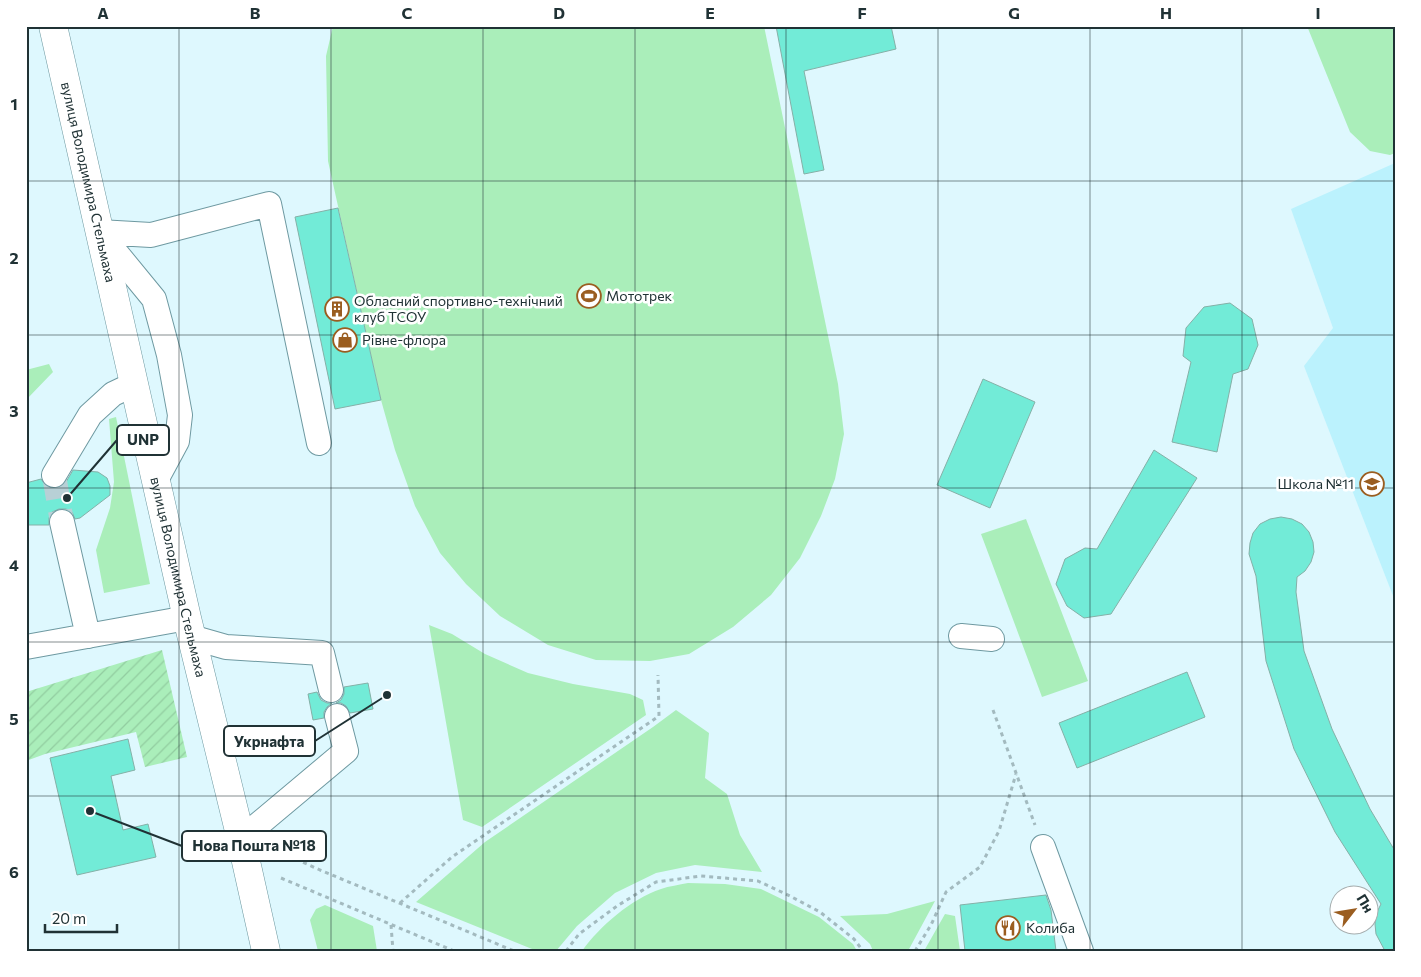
<svg xmlns="http://www.w3.org/2000/svg" width="1421" height="977" font-family="Commissioner,sans-serif">
	<style>
		.built { fill: #bbf2fd }
		.grass { fill: #aaeeba }
		.garden { fill: url(#garden-furrows) }
		.building { fill: #72ebd7; stroke: #85b0a7 }
		.lines { fill: none; stroke-linecap: round; stroke-linejoin: round }
		.minor-tunnel { stroke: #b8d0d6; stroke-width: 24; stroke-dasharray: 24 12; stroke-linecap: butt }
		.minor-casing { stroke: #6e99a1; stroke-width: 26 }
		.major-casing { stroke: #6e99a1; stroke-width: 29 }
		.path { stroke: #a3babf; stroke-width: 3; stroke-dasharray: 4 4; stroke-linecap: butt }
		.minor { stroke: #fff; stroke-width: 24 }
		.major { stroke: #fff; stroke-width: 28 }
		.grid { fill: none; stroke: #203235; stroke-width: 1; stroke-opacity: 0.55 }
		.labels { text-anchor: middle; stroke-width: 5; stroke-linejoin: round; paint-order: stroke }
		.street-label { font-size: 14px; fill: #203235; stroke: #fff }
		.poi-label { font-size: 14px; fill: #203235; stroke: #fff; text-anchor: start }
		.leader { fill: none; stroke: #203235; stroke-width: 2 }
		.callout-dot { fill: #203235; stroke: #fff; stroke-width: 2 }
		.callout { fill: #fff; stroke: #203235; stroke-width: 2 }
		.callout-label { font-size: 15px; text-anchor: middle; font-weight: bold; fill: #203235 }
		.neatline { fill: none; stroke: #203235; stroke-width: 2 }
		.grid-label { font-size: 16px; text-anchor: middle; font-weight: bold; fill: #203235 }
	</style>
	<defs>
		<pattern id="garden-furrows" width="10" height="10" patternUnits="userSpaceOnUse" patternTransform="scale(1.25)"><rect width="10" height="10" fill="#aaeeba"/><path d="M-1 1l2-2M0 10L10 0M9 11l2-2" fill="none" stroke="#92cda0"/></pattern>
	</defs>
	<rect width="100%" height="100%" fill="#def8fe"/>
	<!-- built -->
	<path class="built" d="M1395,163V601L1304,366L1333,328L1291,209Z"/>
	<!-- grass -->
	<path class="grass" d="M333,26H764L838,384L844,434L835,479L821,516L800,558L771,595L733,627L689,654L650,661L596,660L548,645L500,616L466,584L440,553L415,506L395,450L381,400L328,161L326,56Z
		M1307,26H1395V153L1390,155L1370,151L1350,132Z
		M49,364L53,372L26,400V370Z
		M116,417L150,584L104,593L96,550L110,508L114,482L109,419Z
		M1026,519L1088,681L1042,697L981,534Z
		M429,625L452,634L485,654L528,673L573,684L630,694L643,700L646,715L482,827L463,820Z
		M676,710L709,733L705,778L727,794L740,835L762,872L695,865L656,873L615,893L577,926L556,951H537L416,902L485,842L653,727Z
		M688,883L725,884L761,889L819,917L853,944L857,951H582C600,926 631,899 661,889C669,886 679,885 688,883Z
		M935,901L908,951H873L870,944L840,916L887,914Z
		M325,905L373,926L377,951H318L310,920L316,909Z
		M945,914L955,916L960,951H924Z"/>
	<!-- garden -->
	<path class="garden" d="M162,650L187,757L145,767L136,732L45,754L26,761V692Z"/>
	<!-- building -->
	<path class="building" d="M776,26H891L896,49L804,71L824,170L804,174Z
		M338,208L381,400L335,409L295,217Z
		M1230,303L1252,319L1258,345L1248,369L1233,374L1217,452L1172,442L1191,362L1183,356L1186,328L1204,307Z
		M983,379L1035,402L990,508L937,485Z
		M1154,450L1197,478L1111,614L1084,618L1067,606L1056,584L1065,559L1085,548L1097,549Z
		M73,470L98,472L107,478L110,486V495L80,518L75,519L72,512L66,509H59L52,512L49,518V525H26V483L41,479L47,487L53,489L60,487L66,482Z
		M1281,517L1292,519L1302,524L1309,532L1313,542L1314,552L1311,562L1305,571L1297,577L1296,592L1304,651L1332,729L1370,809L1395,851V951H1385L1376,934L1375,924L1376,914L1381,904L1335,832L1294,749L1266,661L1256,576L1249,554L1250,543L1253,533L1260,524L1270,519Z
		M1187,672L1205,717L1077,768L1059,723Z
		M368,683L373,709L350,713L346,706L341,703H336L341,700L344,694V687Z
		M317,692L321,700L327,703H332L327,707L324,712V718L313,720L308,694Z
		M128,739L135,770L111,776L123,830L148,824L156,857L77,875L50,758Z
		M1046,895L1051,910L1056,951H965L960,905Z"/>
	<g class="lines">
		<!-- minor-tunnel -->
		<path class="minor-tunnel" d="M54,475L62,522"/>
		<!-- minor casing -->
		<g class="minor-casing">
			<path id="minor" d="M99,232L151,235L269,204L319,443
				M99,232L154,299L169,355L180,415L177,441L156,480
				M54,475L90,415L113,394L134,384
				M62,522L88,636
				M961,636L992,639
				M191,637L226,647L322,653L331,690
				M26,647L187,618
				M241,839L346,751L337,716
				M1043,847L1081,951"/>
		</g>
		<!-- major casing -->
		<g class="major-casing">
			<g id="major">
				<path id="s1" d="M53,26L187,618L241,839L266,951"/>
			</g>
		</g>
		<!-- path -->
		<path class="path" d="M993,710L1035,825
			M274,849L320,870L514,951
			M281,878L454,951
			M400,903L452,857L659,716L658,675
			M391,925L393,951
			M566,951L579,934L617,906L656,882L701,876L758,881L790,896L820,912L854,939L863,951
			M915,951L931,925L946,892L980,867L999,831L1016,774"/>
		<!-- minor -->
		<use href="#minor" class="minor"/>
		<!-- major -->
		<use href="#major" class="major"/>
	</g>
	<!-- grid -->
	<path class="grid" d="M179,26V951M331,26V951M483,26V951M635,26V951M786,26V951M938,26V951M1090,26V951M1242,26V951M26,181H1395M26,335H1395M26,488H1395M26,642H1395M26,796H1395"/>
	<!-- icons -->
	<defs>
		<g id="stadium-ring" transform="scale(1.25)"><circle r="9.5" fill="#fff" stroke="#9a5d20" stroke-width="1.5"/><path d="M0-5a6.5 5 0 1 0 0 10a6.5 5 0 1 0 0-10ZM-3.5-1.8h7v3.6h-7Z" fill="#9a5d20"/></g>
		<g id="building-ring" transform="scale(1.25)"><circle r="9.5" fill="#fff" stroke="#9a5d20" stroke-width="1.5"/><path d="M-4-6H4V6H1V3H-1V6H-4ZM-2.5-4.3h1.7v1.8h-1.7ZM.8-4.3h1.7v1.8H.8ZM-2.5-1h1.7V.8h-1.7ZM.8-1h1.7V.8H.8Z" fill="#9a5d20"/></g>
		<g id="shop-ring" transform="scale(1.25)"><circle r="9.5" fill="#fff" stroke="#9a5d20" stroke-width="1.5"/><path d="M-5-2.5h2.3a2.7 3.5 0 0 1 5.4 0H5L5.5 6h-11ZM-1.5-2.5h3a1.5 2.3 0 0 0-3 0Z" fill="#9a5d20"/></g>
		<g id="school-ring" transform="scale(1.25)"><circle r="9.5" fill="#fff" stroke="#9a5d20" stroke-width="1.5"/><path d="M0-5L7-2L0 1L-7-2ZM-4 1L0 2.5L4 1V4Q0 6-4 4Z" fill="#9a5d20"/></g>
		<g id="restaurant-ring" transform="scale(1.25)"><circle r="9.5" fill="#fff" stroke="#9a5d20" stroke-width="1.5"/><path d="M-5-6h1v4h1v-4h1v4h1v-4h1v5L-1.5 .5V6h-2V.5L-5-1ZM5-6V6H3V1.5H1.5Q1.5-4 5-6Z" fill="#9a5d20"/></g>
	</defs>
	<g fill-rule="evenodd">
		<use href="#stadium-ring" x="589" y="296"/>
		<use href="#building-ring" x="337" y="309"/>
		<use href="#shop-ring" x="345" y="340"/>
		<use href="#school-ring" x="1372" y="484"/>
		<use href="#restaurant-ring" x="1008" y="928"/>
	</g>
	<g class="labels">
		<!-- street labels -->
		<g class="street-label">
			<text dy="5" stroke="none"><textPath href="#s1" startOffset="160">вулиця Володимира Стельмаха</textPath></text>
			<text dy="5" stroke="none"><textPath href="#s1" startOffset="565">вулиця Володимира Стельмаха</textPath></text>
		</g>
		<!-- poi labels -->
		<g class="poi-label">
			<text x="606" y="301">Мототрек</text>
			<text x="354" y="306">Обласний спортивно-технічний<tspan x="354" dy="16">клуб ТСОУ</tspan></text>
			<text x="362" y="345">Рівне-флора</text>
			<text x="1354" y="489" text-anchor="end">Школа №11</text>
			<text x="1026" y="933">Колиба</text>
		</g>
	</g>
	<!-- callouts -->
	<path class="leader" d="M67 498L117 440M387 695L315 741M90 811L182 846"/>
	<g class="callout-dot">
		<circle cx="67" cy="498" r="5"/>
		<circle cx="387" cy="695" r="5"/>
		<circle cx="90" cy="811" r="5"/>
	</g>
	<g class="callout">
		<rect x="117" y="425" width="52" height="30" rx="5"/>
		<rect x="224" y="726" width="91" height="30" rx="5"/>
		<rect x="182" y="831" width="144" height="30" rx="5"/>
	</g>
	<g class="callout-label">
		<text x="143" y="445">UNP</text>
		<text x="269" y="747">Укрнафта</text>
		<text x="254" y="851">Нова Пошта №18</text>
	</g>
	<!-- border -->
	<rect width="1421" height="977" fill="none" stroke="#ffffff" stroke-width="55"/>
	<!-- north arrow -->
	<g transform="translate(1354 910) rotate(59)"><circle r="24" fill="#ffffff" stroke="#a6adae"/>
	<path d="M0-4L9 19L0 12L-9 19Z" fill="#9a5d20"/>
	<text y="-8" font-size="14" font-weight="bold" text-anchor="middle" fill="#203235">Пн</text>
	</g>
	<!-- scale -->
	<path d="M45 924v8h72v-8" fill="none" stroke="#203235" stroke-width="2.5"/>
	<text x="52" y="924" font-size="15" fill="#203235" stroke="#ffffff" stroke-width="4" paint-order="stroke">20 m</text>
	<rect x="28" y="28" width="1366" height="922" class="neatline"/>
	<g class="grid-label">
		<text x="103" y="19">A</text>
		<text x="255" y="19">B</text>
		<text x="407" y="19">C</text>
		<text x="559" y="19">D</text>
		<text x="710" y="19">E</text>
		<text x="862" y="19">F</text>
		<text x="1014" y="19">G</text>
		<text x="1166" y="19">H</text>
		<text x="1318" y="19">I</text>
		<text x="14" y="110">1</text>
		<text x="14" y="264">2</text>
		<text x="14" y="417">3</text>
		<text x="14" y="571">4</text>
		<text x="14" y="725">5</text>
		<text x="14" y="878">6</text>
	</g>
</svg>
